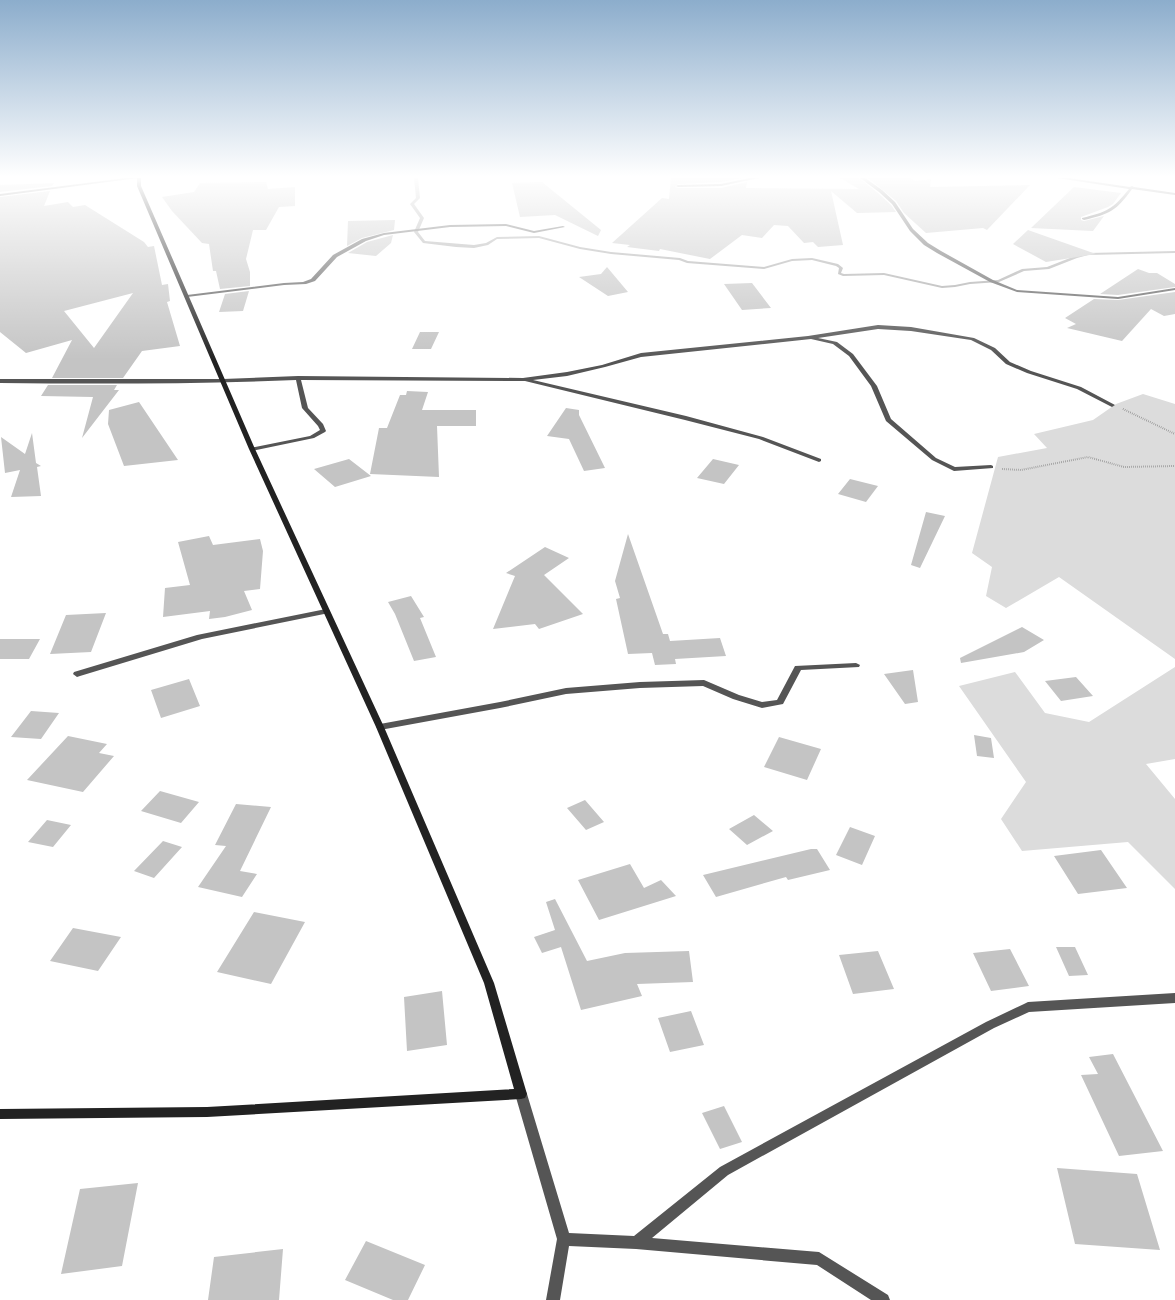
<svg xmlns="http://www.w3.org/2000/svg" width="1175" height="1300" font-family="'Golos Text',sans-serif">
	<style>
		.green { fill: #dcdcdc }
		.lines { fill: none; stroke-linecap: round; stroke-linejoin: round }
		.stream { fill: #a3a3a3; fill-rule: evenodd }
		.building { fill: #c4c4c4; fill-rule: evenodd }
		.path { stroke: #777; stroke-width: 2; stroke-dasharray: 0.5 1.5; stroke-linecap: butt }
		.street { fill: #555; fill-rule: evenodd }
		.secondary { fill: #222; fill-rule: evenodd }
	</style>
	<rect width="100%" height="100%" fill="#fff"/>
	<!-- green -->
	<path class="green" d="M1143,394L1175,404V659L1059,577L1006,608L986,596L992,567L972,553L998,457L1047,448L1034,434L1093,420L1116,404Z
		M1175,667V759L1146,764L1175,799V889L1128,842L1022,851L1001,819L1026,782L959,686L1015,672L1045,713L1089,722Z"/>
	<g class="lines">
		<!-- stream -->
		<path class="stream" d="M414,178H418L420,198L414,204L424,218L418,232L425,241L474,245L486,243L497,237L539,236L580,247L611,252L680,258L688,261L764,267L792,259L812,258L838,264L843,268L841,273L844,274L884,273L942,286L955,285L970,282L998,280L1022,269L1047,267L1075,256L1088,253L1175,251V253L1088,255L1077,258L1049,269L1024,271L999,282L970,284L955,287L942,288L884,275L843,276L838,274L839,268L836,266L812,260L792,261L764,269L687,263L679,260L611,254L580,249L539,238L497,239L488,245L474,248L456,247L423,243L414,232L420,218L410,204L416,198Z"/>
	</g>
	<!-- building -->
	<path class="building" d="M671,178H742L721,182L678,184L675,187L678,188H721L747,182L746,188L859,189L840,178H859L878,193L891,205L896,212L857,213L831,191L843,245L818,247L813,242L804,243L788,226L774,225L762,238L742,235L710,259L660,249L659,251L627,247L630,245L612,243L662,198L669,199Z
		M868,178H911L915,181L931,179L930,187L1030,185L987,230L983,228L926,233L904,213L896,201Z
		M266,182L268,189L295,187V206L279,207L266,230H253L246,259L250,272V286L220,289L216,271H213L209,244L202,243L172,211L162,197L194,192L200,183Z
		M542,182L601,230L598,236L555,215L520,217L512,183Z
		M54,183L52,186L0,192V185Z
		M1074,187L1121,193L1113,204L1108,207L1081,217V220L1084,221L1104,216L1093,231L1031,228Z
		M50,191L44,206L68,202L73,207L85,205L144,242L148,247L154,246L162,285L168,284L170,301L167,302L180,346L142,351L123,378H52L72,340L26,353L0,332V197ZM133,293L94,348L64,311Z
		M395,220L394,230L362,238L347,246L348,221Z
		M1028,230L1096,254L1046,262L1013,244Z
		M393,235L391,243L376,256L348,253L367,242Z
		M607,267L628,292L608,296L579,277L601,274Z
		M1138,269L1149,273H1157L1175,284V287L1118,295L1100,294Z
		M752,283L771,308L742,310L724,284Z
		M249,291L243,311L219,312L225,294Z
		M1175,292V314L1164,316L1151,309L1122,341L1067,328L1076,324L1065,318L1094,299L1118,300Z
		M420,332H439L431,349H412Z
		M48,385H117L114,390H119L82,438L93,397L41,396Z
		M407,391L428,392L422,410H476V426H437L439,477L370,474L379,428H387L400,395H406Z
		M139,402L178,460L124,466L108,424L109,410Z
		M566,408L579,410V415L605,468L584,471L569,439L547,436Z
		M32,433L36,463L41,466L37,467L41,496L11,497L20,470L5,473L1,437L25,454Z
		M349,459L371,476L335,487L314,469Z
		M713,459L739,465L724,484L697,478Z
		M850,479L878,486L866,502L838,494Z
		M926,512L945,516L920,568L911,565Z
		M628,534L663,634H668L670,641L720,638L726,656L675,659L676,664L655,665L652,653L628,654L616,599L620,598L615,581Z
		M209,536L213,545L260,539L263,551L260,589L244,591L252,610L225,617L209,619L210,611L163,617L165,588L190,585L178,542Z
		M545,547L569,558L544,575L583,614L539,629L535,624L493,629L515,576L506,573Z
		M411,596L424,617L420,618L436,657L414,661L395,614L388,602Z
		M106,613L91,652L50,654L66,615Z
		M1022,627L1044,640L1024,652L961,663L960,658Z
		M0,639H40L29,659H0Z
		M913,670L918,702L905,704L884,674Z
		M1076,677L1093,696L1061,701L1045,681Z
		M189,679L200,706L161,718L151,690Z
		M31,711L59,713L41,739L11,737Z
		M974,735L991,738L994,758L977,756Z
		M68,736L107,744L99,753L114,756L83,792L27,780Z
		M779,737L821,749L807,780L764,767Z
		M160,791L199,802L181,823L141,811Z
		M585,800L604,822L586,830L567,808Z
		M236,804L271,807L240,871L257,874L242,897L198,887L226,846L215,845Z
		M754,815L773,831L747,845L729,829Z
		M47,820L71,825L53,847L28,842Z
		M850,827L875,836L862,865L836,855Z
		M163,841L182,847L154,878L134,871Z
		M811,849H817L830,870L788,880L786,877L716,897L703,875Z
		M1101,850L1127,888L1078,894L1054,856Z
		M630,864L644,888L661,880L676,896L599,920L578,880Z
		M555,899L587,961L625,953L689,951L693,982L637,984L642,996L581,1010L561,947L542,953L534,937L555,930L546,902Z
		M254,912L305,922L271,984L217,972Z
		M73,928L121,937L98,971L50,961Z
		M1056,947H1075L1088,975L1069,976Z
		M1010,949L1029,986L991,991L973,953Z
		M878,951L894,989L853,994L839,955Z
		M442,991L447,1045L407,1051L404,997Z
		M691,1011L704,1045L670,1052L658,1018Z
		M1113,1054L1163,1151L1119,1156L1081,1075L1098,1074L1089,1057Z
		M724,1106L742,1142L720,1149L702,1113Z
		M1057,1168L1137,1174L1160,1250L1075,1244Z
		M138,1183L122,1266L61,1274L80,1189Z
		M366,1241L425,1265L408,1300H393L345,1280Z
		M283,1249L279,1300H208L214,1257Z"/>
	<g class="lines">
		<!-- path -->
		<path class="path" d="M1123,409L1175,434
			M1002,469L1021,470L1088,457L1124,467L1175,466"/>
		<!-- street -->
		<path class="street" d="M126,178H138L0,196V194Z
			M750,178H759L721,186L678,187L676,186L678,185L721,184Z
			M860,178H865L868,180L882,190L895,202L913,229L928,243L941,251L993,280L1017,290L1118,297L1175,288V290L1118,299L1017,292L990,282L937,253L924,245L910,231L892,204L879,192Z
			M1057,178H1068L1130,187L1132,186L1134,187L1175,193V195L1132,189C1116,211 1110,214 1084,220L1082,219V218C1107,212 1113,209 1129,189Z
			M506,224L534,231L563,226L565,227L534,233L506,226L450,227L384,235L366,241L337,257L315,281L306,284L284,285L187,297L185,296L187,295L284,283L303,282L311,279L333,255L362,239L384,233L450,225Z
			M878,325L911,327L974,338L995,348L1010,362L1031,371L1081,387L1115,405L1112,407L1110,406L1077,389L1027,373L1006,364L991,350L971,340L911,331L878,329L818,338L837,342L853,354L877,386L891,419L936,458L955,467L991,465L993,466V468L954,471L932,460L886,421L871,386L849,356L833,344L811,339L641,357L605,367L567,376L533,380L686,416L763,437L821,459V461L819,462L759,439L685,420L525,381L301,380L308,408L323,424L326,431L325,432L314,438L252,451L250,450V448L310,436L320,430L318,426L302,408L296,380C197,384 99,384 0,383V379H223L298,376L523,378L567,372L602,365L641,353L808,336Z
			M326,609L330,611L329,613L202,639L80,676L77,677L73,674L74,672L197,635Z
			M856,663L860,665L859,667L801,670L783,704L762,708L733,699L703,686L640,688L566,694L500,708L380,730L376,727L380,724L500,702L566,688L640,682L704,680L739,695L762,702L777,700L795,666Z
			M1175,993V1003L1029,1012L994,1028L728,1175L652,1238L819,1252L888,1295L890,1300H871L817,1265L636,1249L569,1246L560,1300H546L557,1239L515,1094L517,1090L521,1089L525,1090L527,1094L569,1233L634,1236L720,1167L986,1022L1024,1004L1028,1002Z"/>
		<!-- secondary -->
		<path class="secondary" d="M137,178H141V186L255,449L384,727L494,983L527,1094L525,1098L521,1099L207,1117L0,1119V1109L207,1107L514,1089L484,983L376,727L249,449L137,186Z"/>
	</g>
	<!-- sky -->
	<linearGradient id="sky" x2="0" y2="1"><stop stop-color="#8cadcc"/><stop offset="0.49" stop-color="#fff"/><stop offset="1" stop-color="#fff" stop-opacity="0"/></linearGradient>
	<rect width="1175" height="360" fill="url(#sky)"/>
</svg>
